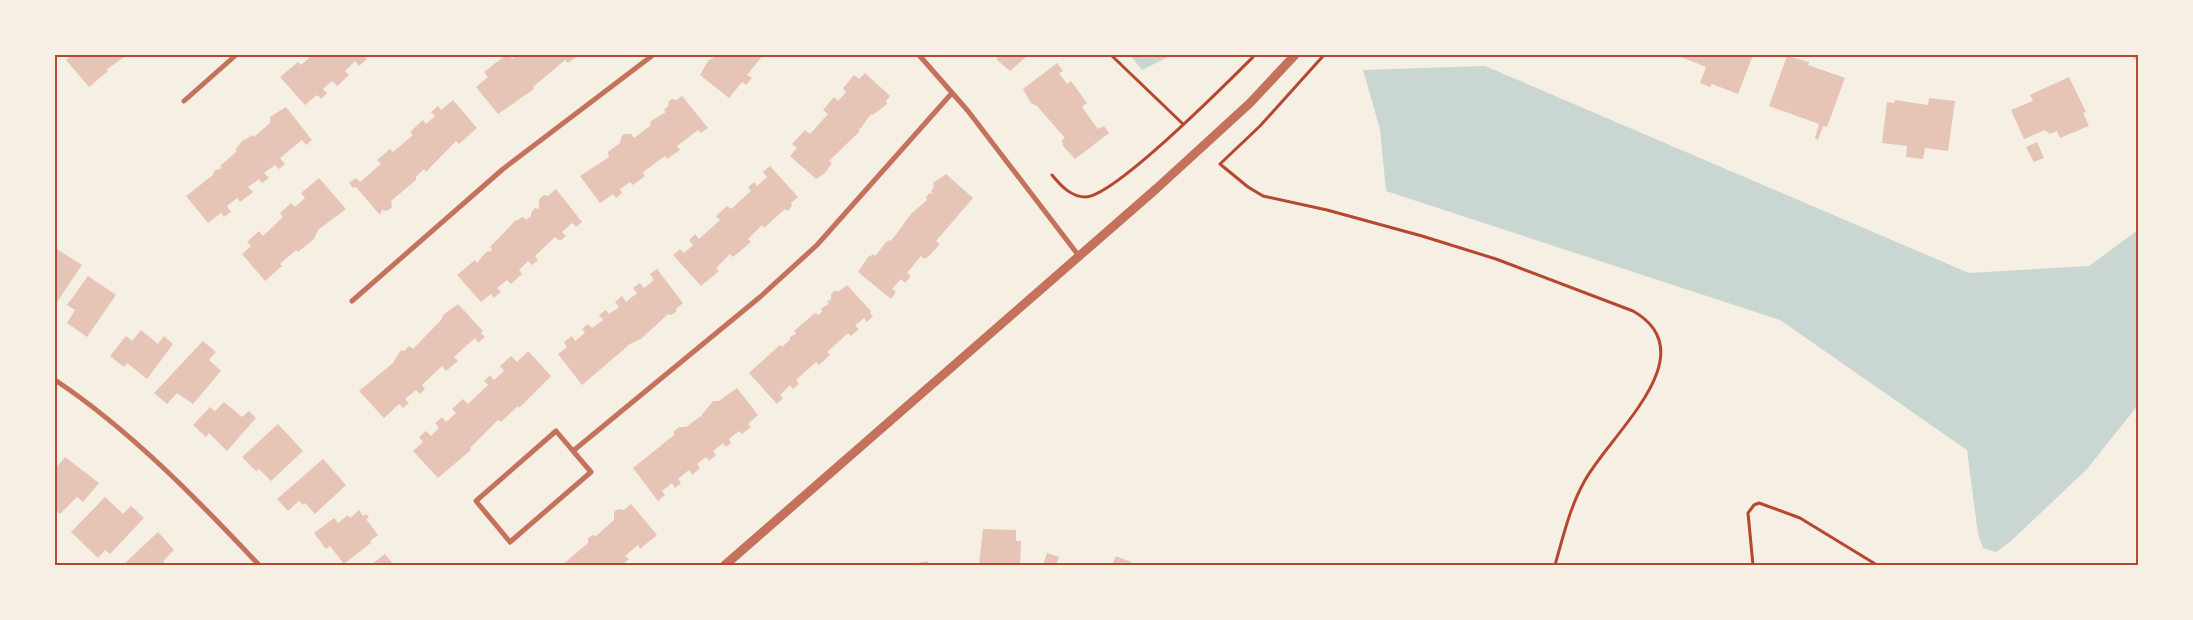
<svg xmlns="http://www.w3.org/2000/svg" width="2193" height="620" font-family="'Source Sans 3',sans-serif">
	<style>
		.water { fill: #c9d6d2 }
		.building { fill: #e6c5b7 }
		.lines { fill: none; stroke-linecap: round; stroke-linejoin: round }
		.path { stroke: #b5482f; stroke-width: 3 }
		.minor { stroke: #c5725c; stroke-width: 5 }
		.tertiary { stroke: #c5725c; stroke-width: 9 }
		.neatline { fill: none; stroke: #b5482f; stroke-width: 2 }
	</style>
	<rect width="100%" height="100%" fill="#f6efe4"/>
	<!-- water -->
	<path class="water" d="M1130,55H1172L1142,70Z
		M1485,66L1969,273L2089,266L2138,230V405L2087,469L2010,542L1996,552L1983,548L1978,534L1967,450L1780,320L1386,191L1380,129L1363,70Z"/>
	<!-- building -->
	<path class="building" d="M72,55H127L106,70L108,71L89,87L66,60Z
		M312,55H363L367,59L359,66L355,61L345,71L349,75L337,86L332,81L323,89L327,93L321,99L317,95L305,105L280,77L298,62L301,65Z
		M506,55H510L512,59L518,55H579L568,63L565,60L533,87L534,89L498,114L476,87L488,77L484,72Z
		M717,55H763L747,75L752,78L746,85L742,82L729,98L700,75L708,61Z
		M997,55H1028L1010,71L997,60Z
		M1682,55H1753L1738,94L1712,84L1710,87L1700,83L1706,67L1681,57Z
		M2129,55H2138V61Z
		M1787,56L1809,62L1808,65L1845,78L1827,127L1823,126L1818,140L1815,138L1819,124L1769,106Z
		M1057,63L1063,71L1059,73L1067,84L1071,81L1087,103L1082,107L1098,129L1104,126L1109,133L1075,159L1063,146L1062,140L1065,138L1037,106L1031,103L1023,89Z
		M865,73L890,96L886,101L887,104L873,115L871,114L861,128L858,129L860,131L829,161L832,163L825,173L816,179L790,156L797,148L792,144L805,130L810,134L828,114L823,110L834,97L838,101L846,92L843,88L854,75L859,79Z
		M2069,77L2086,112L2083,113L2089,126L2060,138L2057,131L2050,134L2045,130L2024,139L2011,110L2033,101L2030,95Z
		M682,96L708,128L701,133L698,130L677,146L680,150L667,159L665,156L643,172L645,176L633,185L630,182L620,189L622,193L616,198L613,194L600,203L580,176L609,157L608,152L620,143L621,137L624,134H631L634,138L650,126L651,121L666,112L664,110L668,106L669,101L672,99L677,100Z
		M1929,98L1955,101L1948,151L1925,148L1923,159L1906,157L1907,146L1882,143L1887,102L1894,103L1895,100L1928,105Z
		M453,100L477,128L459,144L456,141L426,172L424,169L416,177V180L391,201L392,207L387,211L382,210L380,215L356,187L353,188L349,183L356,178L360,182L381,164L377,160L390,149L393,152L413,135L410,132L423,120L426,124L435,116L431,112L438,106L441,110Z
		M286,107L312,140L306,145L302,140L280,158L285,164L279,169L275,165L264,173L269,178L262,183L259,179L248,187L253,192L240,202L237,198L227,206L231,212L224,217L221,213L208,223L186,196L213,175L214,171L222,168L220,166L237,151L235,150L242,141L253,135L254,137L270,123V117Z
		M2037,142L2044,158L2034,162L2026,147Z
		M770,166L798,197L791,203L792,206L788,211L785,209L764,228L762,225L748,239L751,242L733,257L730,254L716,268L719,271L701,286L673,255L680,249L684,253L693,245L689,240L695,234L699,239L720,220L716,216L727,206L731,209L751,191L748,187L754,182L757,186L767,177L763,172Z
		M946,174L973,198L936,241L940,244L929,256L924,259L921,256L907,273L911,276L905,283L901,279L892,289L896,292L891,299L858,272L868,257L874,254L875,256L886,242L889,240L891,241L911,214L927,200L926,197L930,193L934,194L931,191L934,187L933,183Z
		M319,178L346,209L318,230L314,239L298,252L296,250L280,264L282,266L265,281L242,254L251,246L247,242L259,231L263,236L283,217L280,213L291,203L295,207L305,198L301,193Z
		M556,189L582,222L576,227L572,223L562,232L566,236L560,241L555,237L535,256L538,260L532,265L528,261L519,270L522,274L511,284L507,280L497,288L501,292L494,298L491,294L481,302L457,275L475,260L477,263L487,251L490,252L492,249L490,247L515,221L523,217L526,220L531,216V213L535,208L539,209V199L544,195L548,196Z
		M55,248L82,265L55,305Z
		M657,269L683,303L676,309V312L671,315L668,314L641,339L630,344L582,385L558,354L567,347L564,342L572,336L575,341L585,333L582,329L588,324L592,328L603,320L599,315L606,310L609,314L619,307L615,302L622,296L626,302L637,293L633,288L640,283L644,288L654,280L650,274Z
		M88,276L116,295L87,337L67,323L75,310L67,305Z
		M847,285L871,311L870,313L873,316L867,322L864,318L855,326L859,329L851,336L848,333L827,352L830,355L819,365L816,362L796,380L799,384L793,389L790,385L780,395L783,398L777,404L749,373L780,345L782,347L790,340V337L796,334L794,331L815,313L818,315L822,312L821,308L829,304L827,302L831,299V294L834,291H839Z
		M458,304L483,331L481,333L485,337L478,343L475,338L454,357L458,361L446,371L442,366L422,385L425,389L420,394L416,390L405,399L409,403L403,408L399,404L384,418L359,391L393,363L401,350L404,351L409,346L413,349L441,320L443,315Z
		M141,330L158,344L164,336L173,344L147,379L127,363L124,367L110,356L126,336L132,341Z
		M203,341L216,352L209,360L221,371L193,404L177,393L167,404L154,393Z
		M528,351L551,376L519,408L518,406L501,422L498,420L470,448L471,450L438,478L413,451L423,442L419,437L426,431L431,436L439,428L435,423L442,417L446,422L456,413L452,409L463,399L468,404L488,385L484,381L490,375L494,380L504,371L500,366L511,356L517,362Z
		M737,388L758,415L748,424L751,427L742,434L739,431L729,439L731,443L726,447L723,443L713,451L716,455L709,461L706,457L697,464L700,468L692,475L689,470L678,479L681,483L675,488L672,483L662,491L665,495L658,501L633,468L674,435V431L679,427H686L701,416L713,401H719Z
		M224,402L242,417L249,411L256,418L227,451L209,433L206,437L193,425L210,407L215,411Z
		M278,424L303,451L271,481L259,469L256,471L242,457Z
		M65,457L99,483L83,502L77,497L60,514L55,510V469Z
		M323,459L346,485L315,514L305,503L303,505L299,501L288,511L277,499Z
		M105,497L123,514L131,506L144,518L110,554L105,550L98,558L71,532Z
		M631,504L657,535L640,549L638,545L625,556L629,559L622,565H562L588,543V538L592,535L596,536L614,520V512L618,509L624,510Z
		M359,510L363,516L366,514L369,517L366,519L378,535L370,541L372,542L344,564L330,546L326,549L314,533L334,518L338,523L348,515L350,518Z
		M983,529L1016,530V541H1021L1020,565H979Z
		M158,532L174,550L163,561L167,565H123Z
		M1047,553L1059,557L1056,565H1043Z
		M385,554L394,565H371Z
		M1116,556L1131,562L1130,565H1112Z
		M928,561L929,565H918L917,563Z"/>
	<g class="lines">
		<!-- path -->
		<path class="path" d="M1111,55L1183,124
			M1324,55L1260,126L1220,164L1248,187L1263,196L1327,210L1422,236L1496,259L1633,311C1709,354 1608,436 1584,482C1570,507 1563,537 1555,565
			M1052,175C1061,186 1071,197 1086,197C1116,195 1229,81 1255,55
			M1753,565L1748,513L1754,505L1759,503L1800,518L1877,565
			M2123,565H2135"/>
		<!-- minor -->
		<path class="minor" d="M919,55L968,111L1079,256
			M184,101L236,55
			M352,301L503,169L653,55
			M55,380C129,429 198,500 259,565
			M573,451L591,472L510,542L476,501L556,431L573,451L760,297L817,245L952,93"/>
		<!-- tertiary -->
		<path class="tertiary" d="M725,565L1156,189L1250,103L1295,55"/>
	</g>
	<!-- border -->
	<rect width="2193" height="620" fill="none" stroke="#f6efe4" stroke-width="112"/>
	<rect x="56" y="56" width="2081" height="508" class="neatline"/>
</svg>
